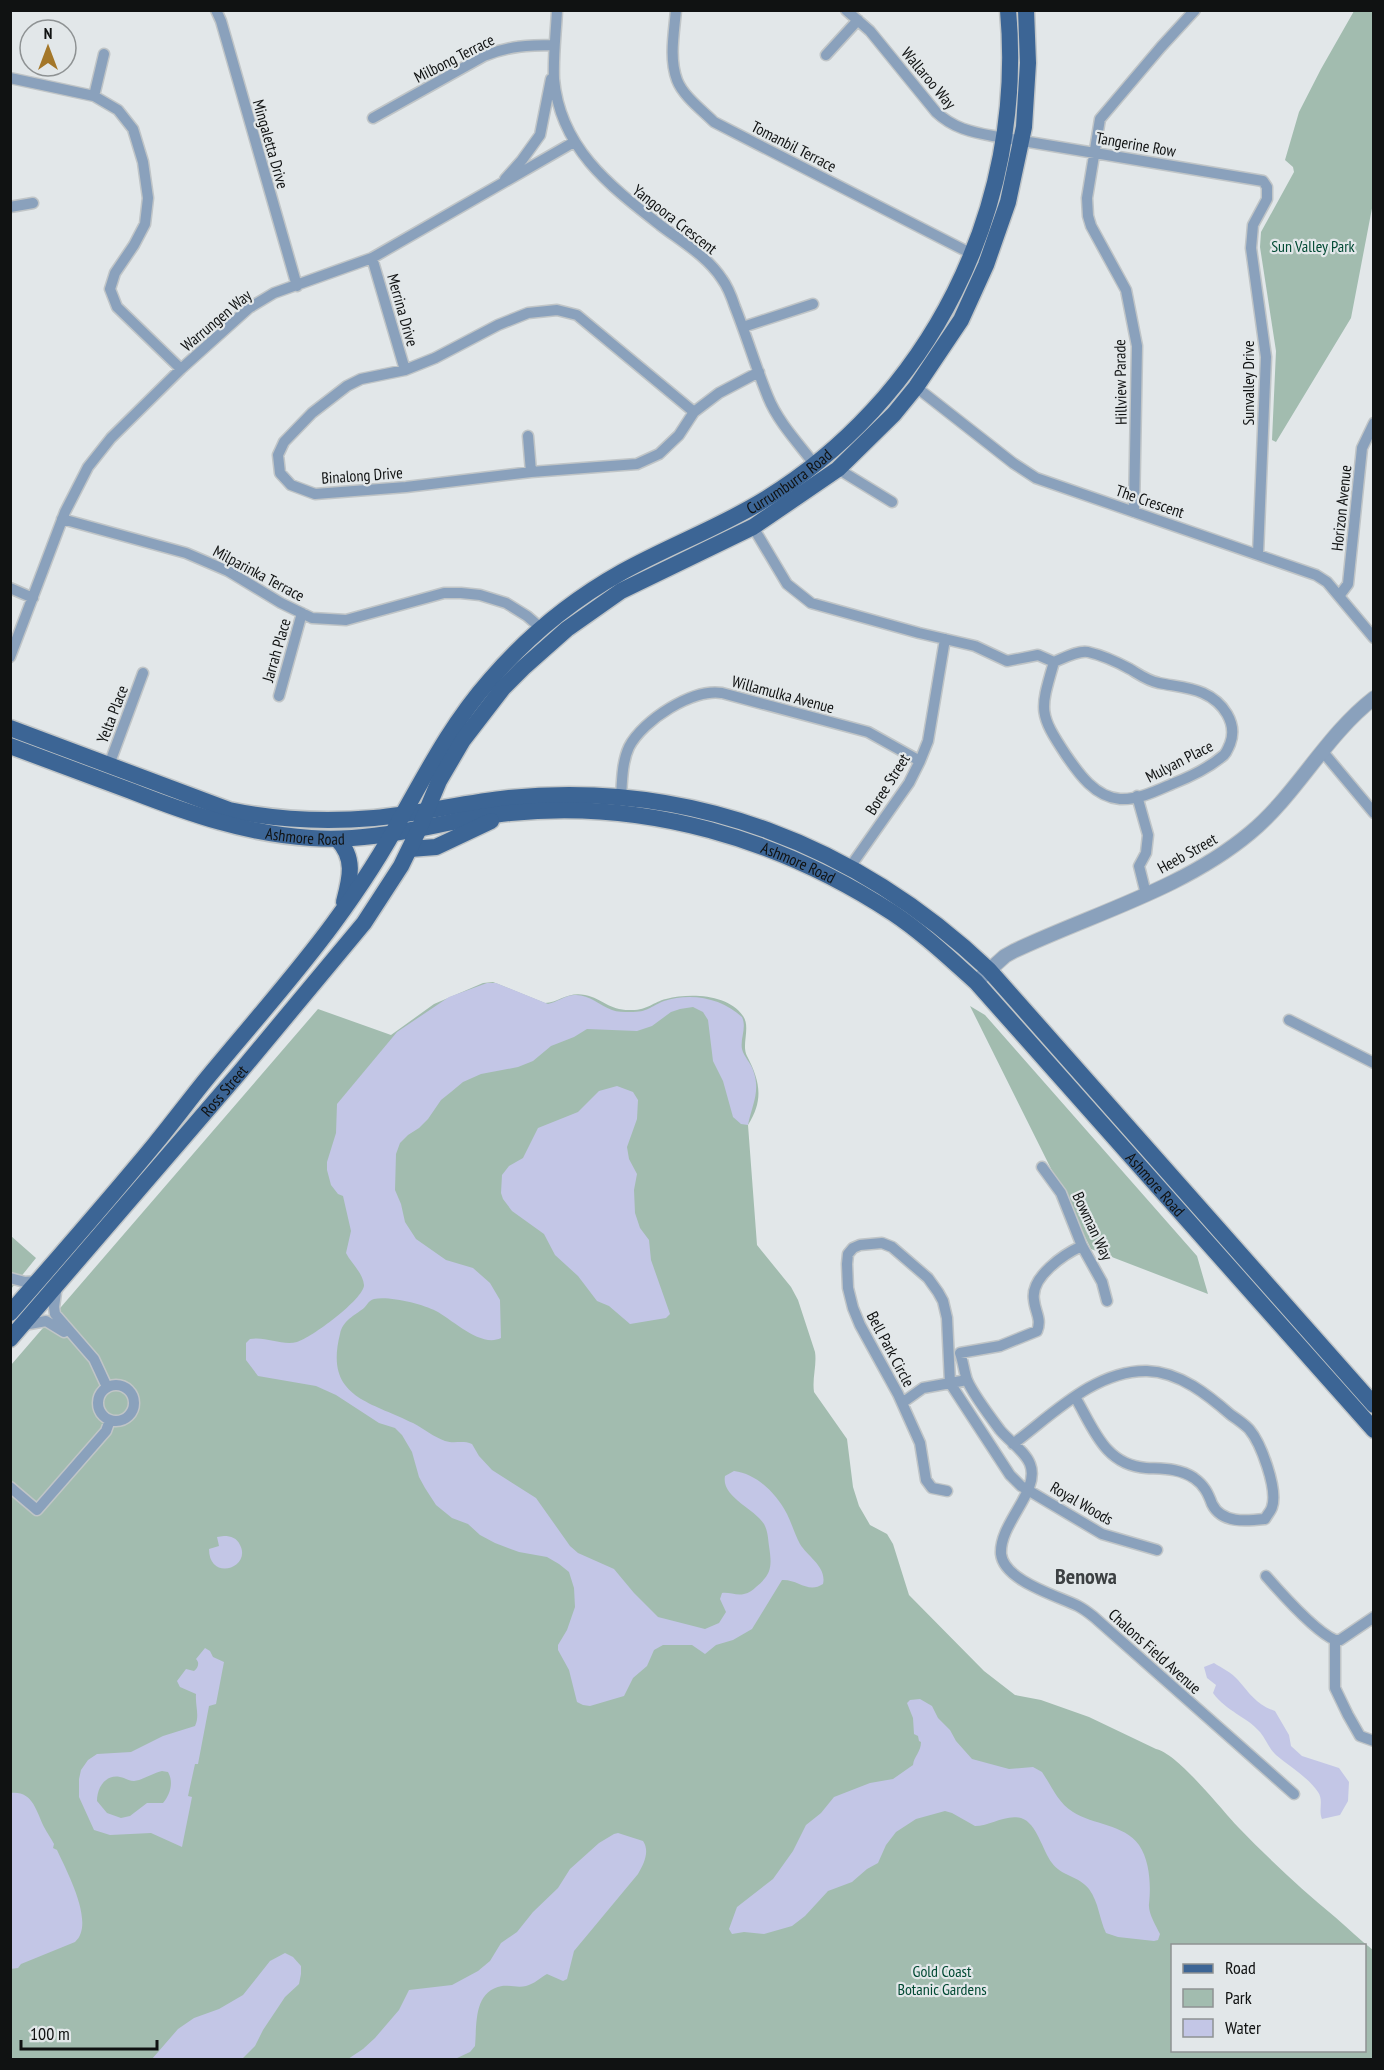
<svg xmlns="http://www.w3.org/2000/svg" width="1384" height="2070" font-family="'PT Sans Narrow',sans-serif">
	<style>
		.green { fill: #a2bcaf; fill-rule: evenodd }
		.water { fill: #c3c6e6; fill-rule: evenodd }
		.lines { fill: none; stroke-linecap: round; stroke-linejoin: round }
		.minor-casing { stroke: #c0c5c7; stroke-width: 13 }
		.tertiary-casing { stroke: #c0c5c7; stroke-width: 16 }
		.primary-casing { stroke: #c0c5c7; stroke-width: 19 }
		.minor { stroke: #8aa1bc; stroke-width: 10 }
		.tertiary { stroke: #8aa1bc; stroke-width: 14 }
		.primary { stroke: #3c6595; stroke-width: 16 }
		.labels { text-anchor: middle; stroke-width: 4.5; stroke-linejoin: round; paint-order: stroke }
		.street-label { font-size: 16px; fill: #101212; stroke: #e2e7e9 }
		.park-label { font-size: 16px; fill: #014933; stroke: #e2e7e9 }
		.district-label { font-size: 22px; font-weight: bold; fill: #3c4042; stroke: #e2e7e9 }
	</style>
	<rect width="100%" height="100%" fill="#e2e7e9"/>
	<!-- green -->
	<path class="green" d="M1354,11H1373V203L1351,318L1276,442L1272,440L1276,351L1260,247L1261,232L1294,172L1293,167L1285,160L1299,112L1321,69Z
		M493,982L545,1003C559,1002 569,991 585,995C604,999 609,1011 632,1010C648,1010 653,1002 666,999C690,993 728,994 743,1016C751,1027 741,1045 747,1056C760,1081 764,1100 748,1125L757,1245L791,1287L798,1300L815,1352C817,1365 812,1378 814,1392L847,1439L853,1487L859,1506L870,1525L887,1534L893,1544L909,1595L984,1671L1015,1695L1041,1700L1089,1717L1156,1749C1177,1753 1222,1810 1238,1827C1269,1859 1301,1889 1335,1917C1348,1928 1360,1940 1373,1950V2059L11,2060V1365L318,1009L391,1035L434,1004L483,983ZM1172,1946H1364V2050H1172Z
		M970,1006L985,1015L1197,1256L1208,1294L1091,1249Z
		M11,1236L36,1258L11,1289Z"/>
	<!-- water -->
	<path class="water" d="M487,983H496L548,1004C557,1002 564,996 574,995C589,994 599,1005 612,1010C617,1012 624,1012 630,1012C649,1012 649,1007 664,1001C691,992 722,998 742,1017C747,1028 740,1038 742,1049C744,1057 751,1063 753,1070C761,1091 752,1105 748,1125L741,1124L733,1117L723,1081L713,1061L708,1020L703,1012L693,1007L680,1009L671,1012L652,1026L637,1031L587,1029L574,1037L551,1046L533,1061L518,1067L481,1074L463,1082L451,1092L441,1100L428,1119L419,1128L408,1135L400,1143L396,1154L395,1190L401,1204L405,1222L416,1239L446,1260L473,1268L490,1283L500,1300L501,1338C481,1348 453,1320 436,1311C422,1304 390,1296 374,1299C368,1301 368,1304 364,1308C354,1316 343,1320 340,1334C324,1397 369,1401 413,1423C424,1429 434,1437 445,1441C454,1444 463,1440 472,1444L479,1456L492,1470L536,1498L570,1546L578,1553L614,1569L634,1593L658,1617L705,1629L719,1623L726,1612L720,1599L722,1593C729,1592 737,1596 744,1594C749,1593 753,1590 756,1587C772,1574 772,1566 769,1546C768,1539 768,1531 764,1524C754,1508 721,1497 725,1476L734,1471C757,1474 776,1493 787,1514C792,1524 795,1535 800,1544C808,1557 827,1567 823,1584C808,1594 798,1579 782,1580L752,1629L733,1640L716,1645L705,1654L692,1645H663L654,1650L647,1666L633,1678L624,1696L590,1706L583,1705L577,1702L569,1670L558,1650V1645L567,1630L575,1607L574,1588L569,1572L559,1564L547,1557L519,1552L495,1543L480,1535L468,1524L452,1518L436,1505L425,1488L419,1477L412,1452L402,1435L395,1428L379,1423L336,1395L316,1386L258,1376L246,1360V1343L250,1339C266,1336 282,1346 297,1342C311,1338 364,1299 364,1285C363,1273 351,1263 346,1253L351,1231L343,1196L338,1194L331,1185L327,1170V1162L336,1133L337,1104L397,1032L449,997Z
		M617,1086L633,1092L638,1100L637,1119L627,1147L629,1159L637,1174L634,1190L635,1213L640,1228L649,1240L651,1260L670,1314L666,1318L630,1324L609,1306L597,1301L578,1276L555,1255L544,1234L512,1211L503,1199L501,1193L502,1175L509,1166L523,1158L538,1128L578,1112L599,1091Z
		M224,1536C231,1536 237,1538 240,1545C252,1568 209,1582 209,1549L219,1546L217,1537Z
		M205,1648L210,1651L213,1657L224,1662L216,1704L209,1706L198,1764H195L188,1796L192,1797L182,1847L151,1833L110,1835L94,1830L79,1797V1779L81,1770L88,1760L97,1754L131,1752L163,1736L195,1726C200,1716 195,1705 196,1694L180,1687L177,1681L186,1669L194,1671C198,1668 200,1663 196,1659ZM162,1771L168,1772C174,1782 170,1795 163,1803H147L130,1816L121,1818L107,1813L97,1801C97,1788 105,1774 120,1777C125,1778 129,1781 134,1781C143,1780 153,1773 162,1771Z
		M1214,1663C1222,1668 1232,1673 1238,1680C1250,1694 1257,1705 1275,1711L1289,1735L1291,1746L1302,1756L1339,1768L1349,1782L1348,1801L1340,1815L1322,1819C1318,1810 1324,1801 1318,1792C1308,1777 1290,1767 1276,1755C1269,1749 1266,1739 1260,1732C1246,1716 1227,1712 1213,1693L1216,1685L1207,1678L1204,1667Z
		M920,1699L932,1706L938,1718L950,1730L956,1741L972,1759L1009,1769L1033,1767L1042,1772C1051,1785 1058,1803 1073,1812C1093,1825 1124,1824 1139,1845C1150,1861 1151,1886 1149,1904C1148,1913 1156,1926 1160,1934L1158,1940L1154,1941L1118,1937L1106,1933C1099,1918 1099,1903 1089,1889C1079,1876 1061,1876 1052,1863C1042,1850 1037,1823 1021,1818C1005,1814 990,1826 975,1826L952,1813L945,1811L916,1819L896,1832L886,1845L878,1863L867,1869L852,1882L828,1891L805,1916L792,1926L764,1934L744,1932L732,1934L729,1929L737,1907L773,1879L793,1851L806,1825L821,1813L834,1797L870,1783L893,1779L913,1765C914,1756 921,1752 921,1742L919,1741L918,1736L914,1734L913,1718L907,1703L910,1700Z
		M11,1793C33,1791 36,1811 44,1827C47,1833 51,1838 54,1844L53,1848L57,1850C66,1870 96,1924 75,1942L21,1964L18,1968L10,1969Z
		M618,1833L643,1841C650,1851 644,1864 638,1874L574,1951L567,1979L563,1981L547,1974C540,1978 534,1984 526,1986C518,1988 510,1985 502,1986C473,1991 477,2025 475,2046L470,2052L455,2059H348L363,2049L375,2038L399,2010L409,1990L452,1985L478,1971L490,1961L501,1943L517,1932L533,1912L558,1888L570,1869L599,1843L614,1834Z
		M285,1953L293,1957L301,1966V1974L299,1984L285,1997L263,2030L255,2046L242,2059H152L178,2029L194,2018L219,2009L243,1995L270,1961Z"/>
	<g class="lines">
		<!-- minor casing -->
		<g class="minor-casing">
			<path id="minor" d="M216,10L221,21L297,286
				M557,10C556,33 553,56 554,79C560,148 610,186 660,225C681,241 707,256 722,279C728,287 732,298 735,307C747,337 756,368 768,397C778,422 799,444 815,465
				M676,10C674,33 669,59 677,80C683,96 702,110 714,122L972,254
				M846,10L870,31L936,112C953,128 971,132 993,136L1263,181L1267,187V199L1253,225L1251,248L1266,357L1258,554
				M826,55L858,20
				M10,78L94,96L118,110L133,129L143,162L148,198L145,224L134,245L115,273L110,289L117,307L181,369
				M94,96L104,54
				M373,118L484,56C508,46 529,45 554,45
				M505,179L522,160L540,135L551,79
				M10,207L33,203
				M372,258L405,370
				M743,327L813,304
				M916,387L1013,463L1036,478L1316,575L1327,582L1374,638
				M694,412L679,435L659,454L637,464L531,472L406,487L315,494L291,485L280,473L278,455L284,442L312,413L347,386L361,379L405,370L435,358L498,325L528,313L557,310L577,315L694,412L719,393L759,372
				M528,436L531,472
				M838,469L892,502
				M1134,512L1137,346L1126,290L1091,226L1088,216L1087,198L1100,119L1161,47L1195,10
				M62,519L186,553L228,571L281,603L312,618L346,620L444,593H461L480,595L506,603L527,616L542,629
				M753,527L787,584L811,603L919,633L975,646L1007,661L1038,655L1054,662C1064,658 1078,650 1088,652C1101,655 1119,663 1130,669C1140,675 1148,681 1159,683C1173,686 1190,687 1203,693C1223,702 1238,723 1230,744C1228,748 1227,752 1224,755C1209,768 1190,777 1172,784C1156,791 1138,800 1120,799C1095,797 1079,774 1066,755C1038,713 1040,710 1054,662
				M10,588L33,598
				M1339,596L1348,584L1362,448L1374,423
				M10,657L65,512L88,467L111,438L181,369L249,308L274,293L372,258L574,142
				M279,696L302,613
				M1323,752L1374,813
				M109,765L143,673
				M1137,796L1148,835L1146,853L1139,866L1146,894
				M621,798C622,781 622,762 629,747C643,720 693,688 722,693L868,732L920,761
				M850,867L909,783L920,761L928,741L945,639
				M1289,1020L1374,1063
				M1042,1167L1061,1193L1082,1246L1102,1282L1107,1301
				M1082,1246C1064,1254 1030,1277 1034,1300C1035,1312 1042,1319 1037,1331L1000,1346L960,1353C963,1361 964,1371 967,1380C972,1392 991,1418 1000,1430C1009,1441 1025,1451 1030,1464C1041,1491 999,1523 1001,1554C1004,1581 1058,1596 1078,1606C1084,1609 1089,1613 1094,1617L1294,1794
				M10,1278L25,1282L38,1281
				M57,1285L54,1307L55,1314L94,1359L107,1387
				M24,1325L46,1321L64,1332
				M98 1403a18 18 0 1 1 36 0a18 18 0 1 1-36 0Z
				M902,1403L923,1388L967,1380
				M1013,1444C1052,1415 1095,1370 1147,1371C1180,1372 1208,1395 1231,1415C1237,1419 1244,1424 1249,1429C1261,1443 1278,1489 1272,1507C1271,1511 1267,1515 1265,1519C1247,1521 1222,1524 1212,1504C1208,1493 1204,1485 1194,1478C1179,1468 1163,1469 1146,1468C1104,1465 1093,1427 1075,1397
				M10,1487L37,1510L106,1431L110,1420
				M947,1491L932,1488L926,1480L920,1443L898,1394L860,1325L853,1308L848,1288L847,1264L848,1254L853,1248L860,1245L882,1243L892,1247L928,1278L938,1292L943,1301L947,1318L950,1383L1010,1475L1021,1486L1102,1534L1157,1550
				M1266,1576C1280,1592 1316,1632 1335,1640
				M1335,1640V1688L1348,1715L1360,1736L1374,1741
				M1335,1640H1340L1374,1617"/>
		</g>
		<!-- tertiary casing -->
		<g class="tertiary-casing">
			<path id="tertiary" d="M976,982L1005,956L1014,951C1092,914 1183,889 1250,833C1297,794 1325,736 1374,698"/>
		</g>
		<!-- primary casing -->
		<g class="primary-casing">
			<g id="primary">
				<path d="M10,728L229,810C277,820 325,822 374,818C419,814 463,803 509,798C691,780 857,845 989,970L1374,1405"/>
				<path id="s1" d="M10,746C51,761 91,776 131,791C190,814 247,834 311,838C381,843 442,820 510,813C645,799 780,839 893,913C923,933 949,958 976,982L1374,1430"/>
				<path d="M337,839C356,858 350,879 344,902"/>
				<path d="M410,849L436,847L491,821"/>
				<path id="s2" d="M10,1313C59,1257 108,1201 155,1144C173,1122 190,1099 208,1077C250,1026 294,977 333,924C358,890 382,854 402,816C429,768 453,722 490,680C527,637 572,600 622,572C667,547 715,529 759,503C930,401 1026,208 1008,10"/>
				<path id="s3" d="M10,1339L240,1072L364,923L401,866L419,829L439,781L463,740L503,688L523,668L567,629L621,591L753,527L838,469L894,414L916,387L961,320L986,265L1008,202L1024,127L1028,63L1026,10"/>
			</g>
		</g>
		<!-- minor -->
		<use href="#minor" class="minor"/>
		<!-- tertiary -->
		<use href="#tertiary" class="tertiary"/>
		<!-- primary -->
		<use href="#primary" class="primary"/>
	</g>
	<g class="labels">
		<!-- street labels -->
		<g class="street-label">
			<text transform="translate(454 58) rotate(-27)" y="6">Milbong Terrace</text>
			<text transform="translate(929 78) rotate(50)" y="6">Wallaroo Way</text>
			<text transform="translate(271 144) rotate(74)" y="6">Mingaletta Drive</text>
			<text transform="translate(1136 144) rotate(10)" y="6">Tangerine Row</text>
			<text transform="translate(794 146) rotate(27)" y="6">Tomanbil Terrace</text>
			<text transform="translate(675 219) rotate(38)" y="6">Yangoora Crescent</text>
			<text transform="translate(403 310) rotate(74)" y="6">Merrina Drive</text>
			<text transform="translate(216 320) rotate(-40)" y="6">Warrungen Way</text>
			<text transform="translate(1120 382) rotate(-91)" y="6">Hillview Parade</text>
			<text transform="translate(1248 383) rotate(-90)" y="6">Sunvalley Drive</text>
			<text transform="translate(362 475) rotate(-4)" y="6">Binalong Drive</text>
			<text dy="6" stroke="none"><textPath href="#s2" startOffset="1158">Currumburra Road</textPath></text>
			<text transform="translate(1150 501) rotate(19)" y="6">The Crescent</text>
			<text transform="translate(1341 508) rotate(-84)" y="6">Horizon Avenue</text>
			<text transform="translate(259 573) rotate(28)" y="6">Milparinka Terrace</text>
			<text transform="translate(276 650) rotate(-74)" y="6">Jarrah Place</text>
			<text transform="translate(783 694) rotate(15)" y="6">Willamulka Avenue</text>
			<text transform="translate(112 714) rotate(-69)" y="6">Yelta Place</text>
			<text transform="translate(1179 761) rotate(-27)" y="6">Mulyan Place</text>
			<text transform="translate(887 784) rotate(-58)" y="6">Boree Street</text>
			<text dy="6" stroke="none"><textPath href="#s1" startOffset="310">Ashmore Road</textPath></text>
			<text transform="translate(1187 853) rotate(-29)" y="6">Heeb Street</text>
			<text dy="6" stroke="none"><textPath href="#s1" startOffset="813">Ashmore Road</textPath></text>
			<text dy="6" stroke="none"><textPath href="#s3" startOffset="328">Ross Street</textPath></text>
			<text dy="6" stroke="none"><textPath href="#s1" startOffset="1299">Ashmore Road</textPath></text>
			<text transform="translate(1093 1226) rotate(65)" y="6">Bowman Way</text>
			<text transform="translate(891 1349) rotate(62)" y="6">Bell Park Circle</text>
			<text transform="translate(1082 1503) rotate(30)" y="6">Royal Woods</text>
			<text transform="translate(1155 1651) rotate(42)" y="6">Chalons Field Avenue</text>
		</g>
		<!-- park labels -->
		<g class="park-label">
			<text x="1313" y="252">Sun Valley Park</text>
			<text x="942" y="1977">Gold Coast<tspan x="942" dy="18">Botanic Gardens</tspan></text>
		</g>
		<!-- district labels -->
		<g class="district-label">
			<text x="1086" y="1584">Benowa</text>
		</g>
	</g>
	<!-- border -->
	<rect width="1384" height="2070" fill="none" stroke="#101212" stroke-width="24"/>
	<!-- legend -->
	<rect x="1171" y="1944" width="195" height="108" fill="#e2e7e9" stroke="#8e9293" stroke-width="1.5"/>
	<rect x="1183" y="1964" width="30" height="9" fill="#3c6595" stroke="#8e9293" stroke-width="1.5"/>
	<text x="1225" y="1974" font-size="18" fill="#101212">Road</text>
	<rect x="1183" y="1989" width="30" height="18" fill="#a2bcaf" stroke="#8e9293" stroke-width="1.5"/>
	<text x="1225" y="2004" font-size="18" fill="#101212">Park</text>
	<rect x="1183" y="2019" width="30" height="18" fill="#c3c6e6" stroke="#8e9293" stroke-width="1.5"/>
	<text x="1225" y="2034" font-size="18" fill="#101212">Water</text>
	<!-- north arrow -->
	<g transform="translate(48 48)"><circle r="28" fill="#e2e7e9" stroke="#8e9293" stroke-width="1.5"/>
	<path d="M0-4.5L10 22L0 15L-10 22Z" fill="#a47729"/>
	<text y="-9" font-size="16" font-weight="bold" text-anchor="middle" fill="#101212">N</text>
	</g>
	<!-- scale -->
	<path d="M21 2040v9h136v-9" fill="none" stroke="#101212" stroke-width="3"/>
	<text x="30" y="2040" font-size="18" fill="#101212" stroke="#e2e7e9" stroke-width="4.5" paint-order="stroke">100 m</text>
</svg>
